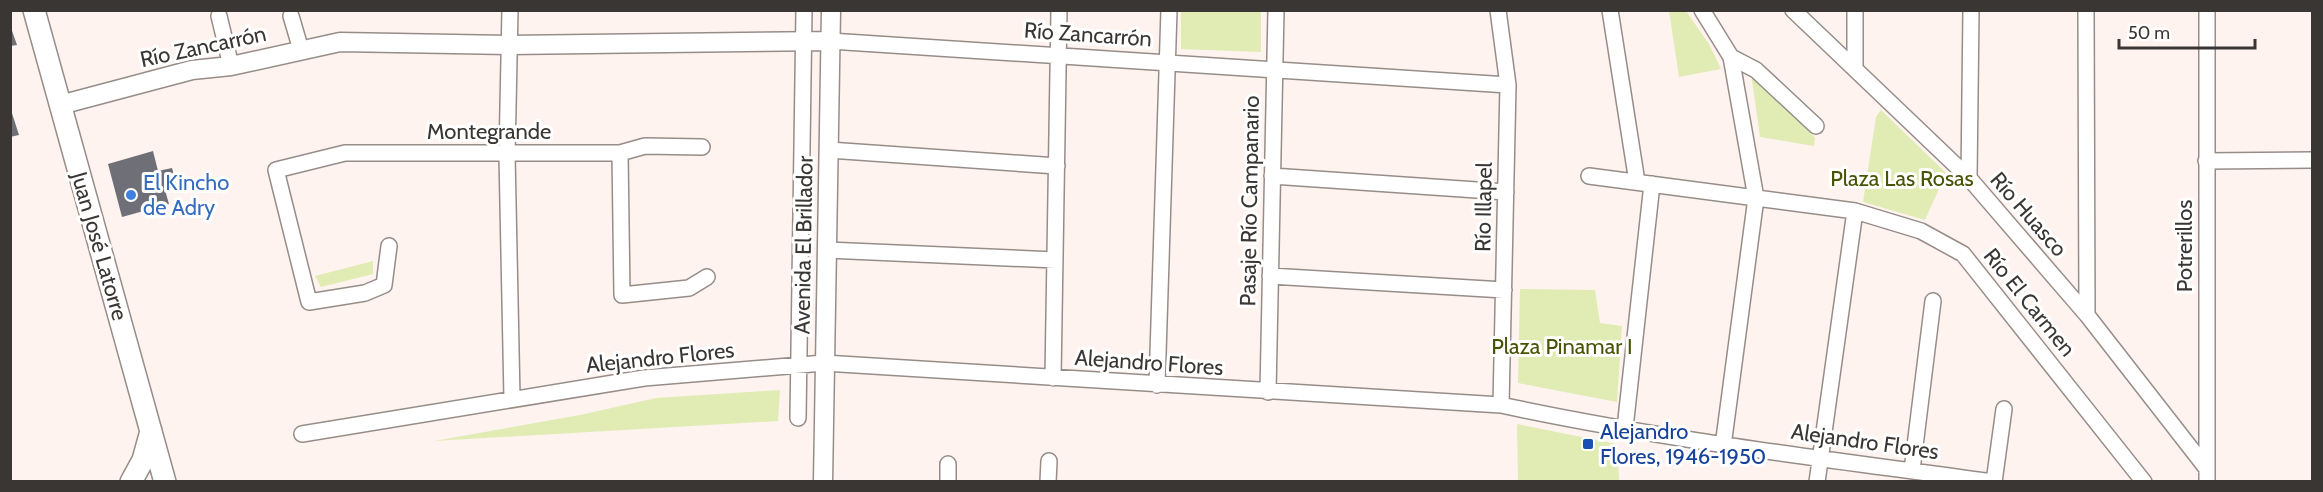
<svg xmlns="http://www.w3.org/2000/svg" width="2323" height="492" font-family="Cabin,sans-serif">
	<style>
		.green { fill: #e0ecb4 }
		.building { fill: #6f6f77 }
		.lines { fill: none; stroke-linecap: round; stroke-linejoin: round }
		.minor-casing { stroke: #968d89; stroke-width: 18 }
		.tertiary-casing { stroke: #968d89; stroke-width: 21 }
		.secondary-casing { stroke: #968d89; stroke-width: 24 }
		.minor { stroke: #fff; stroke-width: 15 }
		.tertiary { stroke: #fff; stroke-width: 18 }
		.secondary { stroke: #fff; stroke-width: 21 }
		.shop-dot { fill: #3f7fe0; stroke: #fff; stroke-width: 2 }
		.transit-dot { fill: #1a4fb4; stroke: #fff; stroke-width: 2 }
		.labels { text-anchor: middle; stroke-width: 6; stroke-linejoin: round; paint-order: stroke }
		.street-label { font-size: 22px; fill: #3a3634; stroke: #fff }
		.park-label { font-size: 22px; fill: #495305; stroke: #fff }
		.shop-label { font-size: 22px; fill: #366cbe; stroke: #fff; text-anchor: start }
		.transit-label { font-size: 22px; fill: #164399; stroke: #fff; text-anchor: start }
	</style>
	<rect width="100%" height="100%" fill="#fef3ef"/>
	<!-- green -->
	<path class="green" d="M1181,11H1261V52L1181,49Z
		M1669,11H1686L1709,44L1721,69L1679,77Z
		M1751,73L1811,128L1808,130L1815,138L1814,146L1760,137Z
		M1881,110L1946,173L1925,220L1863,202L1876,117Z
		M373,261V274L321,287L315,276Z
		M1520,289L1595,290L1600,323L1622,326L1617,402L1518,383Z
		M780,390L778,421L434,441L580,415L656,398Z
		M1517,424L1617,444L1619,480L1631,481H1518Z"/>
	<!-- building -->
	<path class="building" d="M10,25L17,45L10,46Z
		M10,107L19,135L10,137Z
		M153,151L158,171L172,168L177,186L165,190L169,204L122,217L108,164Z"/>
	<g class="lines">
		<!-- minor casing -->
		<g class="minor-casing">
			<path id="minor" d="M510,10L507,155L512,398
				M1498,10L1508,85L1501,405
				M1610,10L1637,182
				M1702,10L1731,57L1756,198L1723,446
				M1793,10L1969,178L2087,315L2207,469
				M2086,10L2087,315
				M219,16L231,66
				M291,16L301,50
				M830,41L1508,85
				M1731,57L1756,70L1816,126
				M1855,69V10
				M829,150L1057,166
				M620,153L622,295L689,288L707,277
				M2206,161L2312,160
				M1272,176L1506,192
				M1589,176L1855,211L1921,231L1963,254L2144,482
				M1969,178L1971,10
				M389,246L384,285L365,293L309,302L276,170L345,153H620L645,146L702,147
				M827,250L1055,260
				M1270,276L1504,290
				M1053,378L1059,10
				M1157,385L1169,10
				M1268,392L1276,10
				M798,418L804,10
				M1625,428L1652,184
				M302,434L644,378L824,363L1501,405C1663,440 1828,459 1992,482
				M1912,470L1933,301
				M948,482V464
				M1048,482L1049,461
				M1817,482L1855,211
				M1994,482L2004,409
				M2207,482V10"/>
		</g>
		<!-- tertiary casing -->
		<g class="tertiary-casing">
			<path id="tertiary" d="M60,105L192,70L231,66L340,42L509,45L830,41
				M823,482L831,10"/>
		</g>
		<!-- secondary casing -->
		<g class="secondary-casing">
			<path id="secondary" d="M34,10L165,482
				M131,482L143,460L151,431"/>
		</g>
		<!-- minor -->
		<use href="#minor" class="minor"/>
		<!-- tertiary -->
		<use href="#tertiary" class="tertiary"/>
		<!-- secondary -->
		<use href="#secondary" class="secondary"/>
	</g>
	<!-- markers -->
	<circle class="shop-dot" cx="131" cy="195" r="6"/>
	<rect class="transit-dot" x="1582" y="438" width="12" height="12" rx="3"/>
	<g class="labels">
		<!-- street labels -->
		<g class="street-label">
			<text transform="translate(1088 34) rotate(4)" y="8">Río Zancarrón</text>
			<text transform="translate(203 46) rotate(-12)" y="8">Río Zancarrón</text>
			<text x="489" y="139">Montegrande</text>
			<text transform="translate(1249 201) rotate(-89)" y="8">Pasaje Río Campanario</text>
			<text transform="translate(1483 207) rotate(-89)" y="8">Río Illapel</text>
			<text transform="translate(2029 214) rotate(49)" y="8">Río Huasco</text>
			<text transform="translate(803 245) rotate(-89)" y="8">Avenida El Brillador</text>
			<text transform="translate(100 246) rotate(74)" y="8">Juan José Latorre</text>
			<text transform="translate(2184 246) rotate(-90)" y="8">Potrerillos</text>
			<text transform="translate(2030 302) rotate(51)" y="8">Río El Carmen</text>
			<text transform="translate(660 357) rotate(-6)" y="8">Alejandro Flores</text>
			<text transform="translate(1149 362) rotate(4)" y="8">Alejandro Flores</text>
			<text transform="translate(1865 441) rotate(8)" y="8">Alejandro Flores</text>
		</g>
		<!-- park labels -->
		<g class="park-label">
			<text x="1902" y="186">Plaza Las Rosas</text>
			<text x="1562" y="354">Plaza Pinamar I</text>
		</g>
		<!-- shop labels -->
		<g class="shop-label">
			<text x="143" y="190">El Kincho<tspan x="143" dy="25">de Adry</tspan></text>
		</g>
		<!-- transit labels -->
		<g class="transit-label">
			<text x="1600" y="439">Alejandro<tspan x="1600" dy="25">Flores, 1946-1950</tspan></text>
		</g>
	</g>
	<!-- border -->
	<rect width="2323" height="492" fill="none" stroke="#3a3634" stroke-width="24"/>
	<!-- scale -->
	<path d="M2119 39v9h136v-9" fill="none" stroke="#3a3634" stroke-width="3"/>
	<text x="2128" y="39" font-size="18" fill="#3a3634" stroke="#ffffff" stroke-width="4.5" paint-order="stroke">50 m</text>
</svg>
